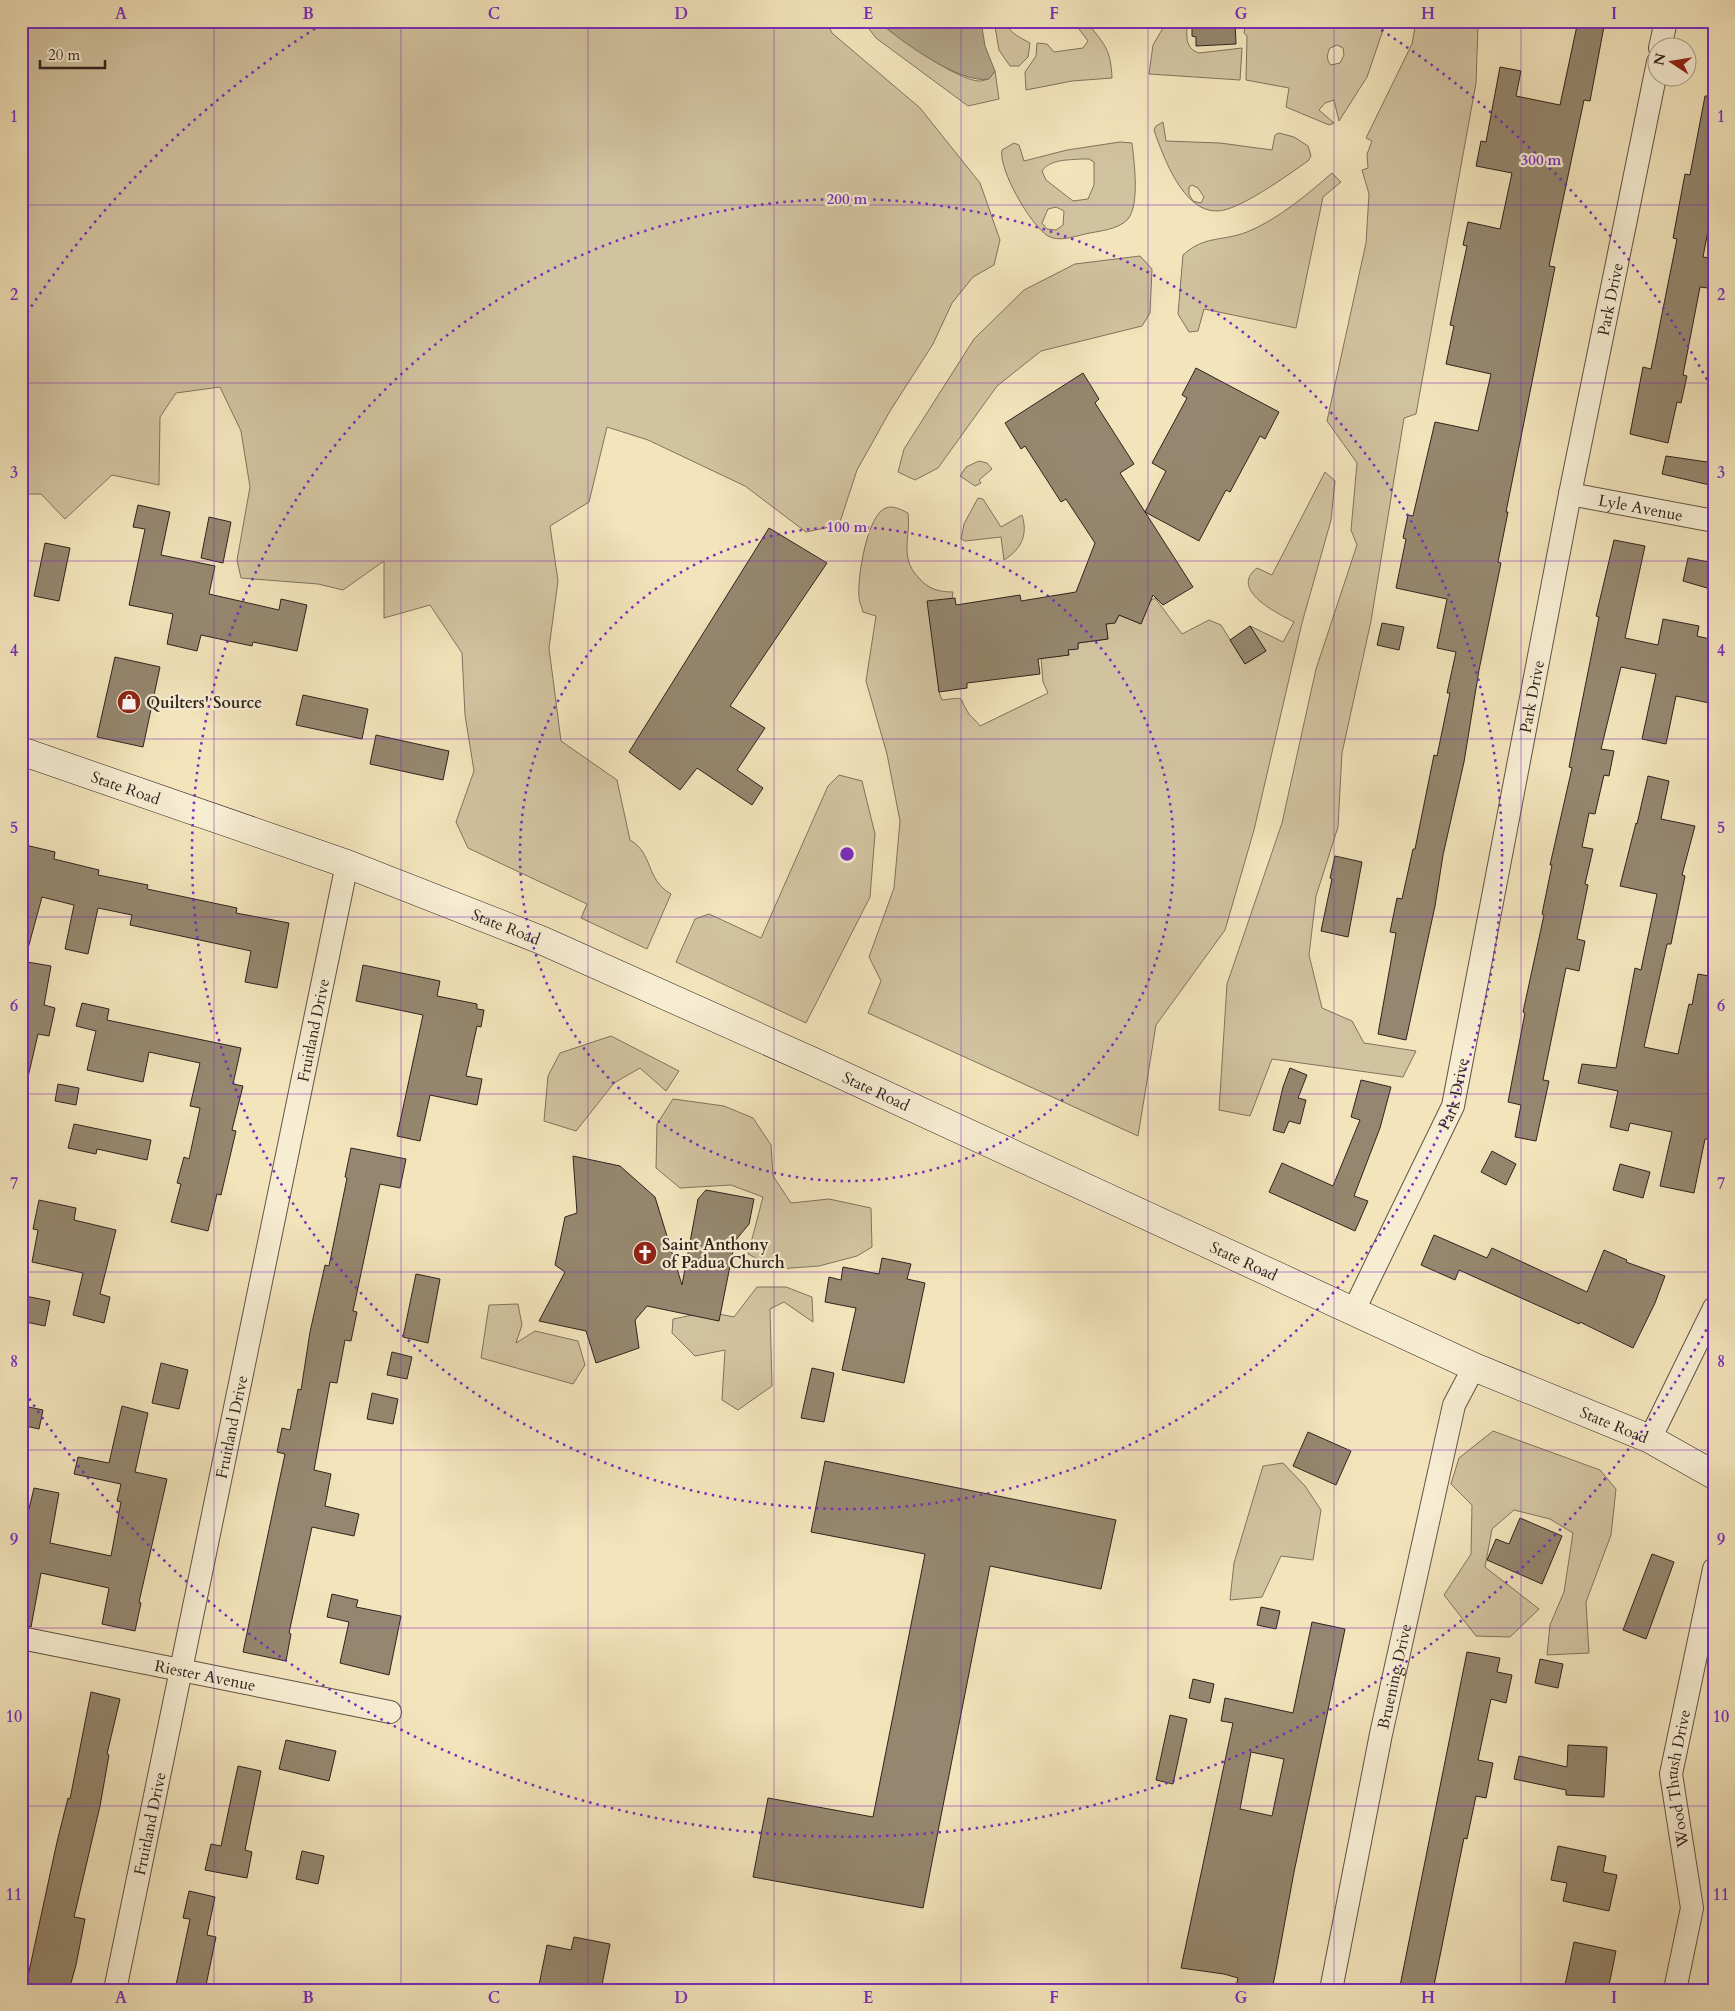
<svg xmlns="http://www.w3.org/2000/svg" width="1735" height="2011" font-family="Cardo,serif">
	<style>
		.green { fill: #d2c3a0; stroke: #80735e; fill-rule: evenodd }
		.water { fill: #b0a285; stroke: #7c6f5b }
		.building { fill: #95876f; stroke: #2f231d; fill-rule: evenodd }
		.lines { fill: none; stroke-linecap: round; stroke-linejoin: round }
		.street-casing { stroke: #605344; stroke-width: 24 }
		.secondary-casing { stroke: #2f231d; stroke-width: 29 }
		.street { stroke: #f7edd3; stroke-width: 22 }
		.secondary { stroke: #f7edd3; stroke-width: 28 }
		.grid { fill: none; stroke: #7b2cbf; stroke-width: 1; stroke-opacity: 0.55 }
		.ring { fill: none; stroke: #7b2cbf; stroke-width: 2.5; stroke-dasharray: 2.5 5 }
		.labels { text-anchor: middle; stroke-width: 4.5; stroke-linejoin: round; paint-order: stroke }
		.street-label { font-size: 16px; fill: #2f231d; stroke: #f7edd3 }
		.poi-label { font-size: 16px; font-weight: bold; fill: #2f231d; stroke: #f7edd3; text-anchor: start }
		.centre { fill: #7b2cbf; stroke: #f7edd3; stroke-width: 2.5 }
		.ring-label { font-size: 15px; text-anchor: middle; font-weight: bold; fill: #7b2cbf; stroke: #f7edd3; stroke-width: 4.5; stroke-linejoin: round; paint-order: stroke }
		.neatline { fill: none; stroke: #7b2cbf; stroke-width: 2 }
		.grid-label { font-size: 16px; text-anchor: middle; font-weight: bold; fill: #7b2cbf }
	</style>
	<rect width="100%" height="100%" fill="#f3e4bb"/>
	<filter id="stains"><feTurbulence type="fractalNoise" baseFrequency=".004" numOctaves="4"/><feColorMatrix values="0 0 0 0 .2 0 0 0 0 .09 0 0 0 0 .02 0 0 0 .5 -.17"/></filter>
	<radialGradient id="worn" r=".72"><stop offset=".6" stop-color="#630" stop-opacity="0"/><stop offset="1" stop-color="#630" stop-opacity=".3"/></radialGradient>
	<!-- green -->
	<path class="green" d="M21,21H826L832,33L920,108L980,183L1000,240L994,265L973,277L952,303L933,344L890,411L857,470L839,525L806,532L745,486L648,440L607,427L589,502L550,526L558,581L549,648L561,741L617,780L630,840C654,854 645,879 671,894L647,949L581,918L587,904L468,848L456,822L474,771L465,715L462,653L430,605L384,618V561L343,590L318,584L241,578L237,560L250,487L241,431L220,387L176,393L160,417L159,485L112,475L65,519L41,494H21Z
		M863,21H878C895,36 958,81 979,81C987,81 991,77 995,71L999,99L968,106L876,38Z
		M994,21H1006C1007,32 1021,38 1030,43L1028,57L1019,66H1010L999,50Z
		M1079,21H1086C1103,43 1111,48 1112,78L1072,81L1026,90L1025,72L1036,56L1037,43L1047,44L1054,52L1083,48L1088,41L1079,29Z
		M1167,21H1187C1187,35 1184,48 1199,53L1242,48L1240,80L1149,74L1153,45Z
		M1246,21H1386L1367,77L1339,121L1334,100L1325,103L1319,110L1334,123L1329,125L1286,107L1289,88L1246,80L1247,36L1244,33ZM1337,45L1343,48L1344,55L1340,63L1331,65C1326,60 1327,54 1330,48Z
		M1416,21H1473L1478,25L1476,83L1416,414L1404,418L1371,621L1342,753L1338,827L1316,896L1309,955L1322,1008L1352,1021L1364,1043L1416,1051L1403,1077L1272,1059L1250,1116L1219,1110L1227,984L1282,823L1316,669L1357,545L1351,530L1357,463L1327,421L1366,243L1369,194L1362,170L1368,168L1367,154L1372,141L1366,138L1412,44Z
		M1163,122L1166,141L1220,143L1272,150L1275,135L1279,133L1294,137L1308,146L1311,156L1308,161C1289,174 1239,211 1217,211C1183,212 1163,156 1154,130L1156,126ZM1192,185L1198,188L1204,197L1201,203L1193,201L1189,194V187Z
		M1120,142L1132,143C1134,161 1140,204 1128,219C1118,230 1098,231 1085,234C1073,237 1059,242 1048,236C1031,226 998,169 1002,150L1014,143L1019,145L1024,161L1067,150ZM1082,159H1089L1094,162V185L1088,199L1073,201L1046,180L1042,171C1050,159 1069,160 1082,159ZM1056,207L1064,211L1063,225L1056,230L1047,229L1042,223L1048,209Z
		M1332,173L1341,182L1323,197L1296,328L1204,309L1198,331L1189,332L1178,314L1183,255C1205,235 1221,242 1247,232C1277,220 1308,194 1332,173Z
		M1140,256L1152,269L1150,313L1142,326L1041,351L997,386L938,468L915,480L898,472L904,449L974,339L1024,290L1075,264Z
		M979,461L987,463L992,469L979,480L981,483L975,486L960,476L966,467Z
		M1325,472L1335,481L1331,520L1302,623L1254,830L1225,930L1156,1025L1138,1136L868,1013L881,981L869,957L894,888L900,821L887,754L866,681L876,616L863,612C862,607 859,602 859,597C857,579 867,514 886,508C893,505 902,510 908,513C911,537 899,557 918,577C928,589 938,592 953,592L939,692L942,700C968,697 957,696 969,714C972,718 977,721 980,726L1048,693L1043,682L1041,658L1069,655L1068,650L1078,648V643L1108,639L1106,624L1115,623L1119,615L1141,624L1150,601L1155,598L1182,634L1209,620L1221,625L1245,664L1266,651L1250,626L1283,642L1294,622C1279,614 1228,590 1257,568L1272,575Z
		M978,498L983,499L1001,527L1022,515C1028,534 1022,549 1004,560L1001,537L965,541L961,539L964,524Z
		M839,775L862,781L875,834L870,897L806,1023L676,962L695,919L709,914L761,938L828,786Z
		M611,1036L679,1071L666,1091L640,1068L614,1083L576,1131L544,1121L548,1076L560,1053Z
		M673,1099L724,1106L753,1118L771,1145L773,1176L791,1203L829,1199L871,1208L872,1247L857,1256L819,1266L777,1269L748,1254L763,1197L731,1185L680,1188L656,1168L657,1124Z
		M757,1287H786L812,1297L813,1322L784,1302L770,1309L772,1386L738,1410L722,1400L725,1350L695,1356L672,1333L673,1319L708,1312L734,1317Z
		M518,1304L522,1325L516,1343L535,1331L578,1341L585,1365L573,1384L481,1358L489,1305Z
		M1493,1431L1600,1470L1616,1489L1611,1535L1586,1602L1589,1653L1547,1655L1550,1625L1564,1592L1573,1533L1550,1519L1514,1510L1492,1529L1485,1567L1539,1609L1510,1637L1476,1636L1444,1595L1471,1554L1472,1505L1451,1484L1459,1458Z
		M1283,1463L1305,1486L1321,1510L1313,1560L1281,1556L1262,1597L1230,1600L1234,1563L1263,1466Z"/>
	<!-- water -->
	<path class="water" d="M878,21H981L985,46L995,71L989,79C961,85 899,40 878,21Z"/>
	<!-- building -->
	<path class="building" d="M1192,21H1235L1236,44L1196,46V37L1192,36Z
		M1578,21H1605L1590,101L1584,100L1549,266L1555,267L1506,512H1508L1498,562L1501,563L1479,670L1464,762L1443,855L1435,906L1406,1040L1378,1034L1396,933L1390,932L1397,898L1402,899L1413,849H1415L1434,755L1437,756L1450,693H1447L1456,652L1437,648L1447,599L1396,588L1406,539L1403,538L1408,515L1413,516L1435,422L1478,431L1491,374L1446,364L1454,326L1450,325L1467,246L1463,245L1468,222L1500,229L1512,173L1476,166L1481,141L1486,142L1500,67L1521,71L1516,96L1560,105Z
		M1705,96H1714V199L1703,257L1714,259L1708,288L1700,287L1683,375L1687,376L1681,403L1677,402L1668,443L1630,434L1643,367L1651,369L1677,239L1673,238L1685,174L1690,175Z
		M1196,368L1279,412L1265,439L1260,436L1230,492L1226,490L1199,541L1145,512L1193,587L1163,605L1153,595L1141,624L1119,615L1115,623L1106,624L1108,639L1078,643V649L1068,650L1069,655L1038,659L1040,674L967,683V688L939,692L927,601L955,598L956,605L1020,595L1021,601L1076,592L1095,543L1066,499L1061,502L1025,446L1021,449L1005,423L1083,373L1099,399L1095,403L1134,464L1120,473L1145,512L1166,471L1152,463L1187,398L1182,395Z
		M1666,456L1714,463V486L1662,474Z
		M138,505L170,512L161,555L215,566L209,594L279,610L281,599L307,605L297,651L253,642L252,646L201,635L197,651L167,644L173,614L129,605L145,529L133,527Z
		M209,517L231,522L223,563L201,558Z
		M769,528L827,563L730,706L765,728L737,770L763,788L752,805L697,768L680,790L629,752Z
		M1614,540L1645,546L1625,638L1658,645L1663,619L1699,626L1697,636L1714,640V704L1676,696L1666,744L1642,739L1656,674L1621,667L1601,749L1614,751L1609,776L1604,775L1595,814L1589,813L1582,847L1593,849L1585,884L1588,885L1577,939L1585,941L1579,971L1566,968L1543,1080L1549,1081L1536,1141L1515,1137L1521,1105L1508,1102L1525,1013L1523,1012L1544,915L1542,914L1552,865H1550L1572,768L1569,767L1599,617L1596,616Z
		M45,543L70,548L59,601L34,596Z
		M1688,558L1714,563V590L1683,581Z
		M1382,623L1404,627L1399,650L1377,645Z
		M1250,626L1266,651L1245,664L1230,640Z
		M115,657L160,667L143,747L97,737Z
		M303,695L368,709L362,739L296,725Z
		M376,735L449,751L443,780L370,764Z
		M1648,776L1669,781L1661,819L1695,826L1682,875L1685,876L1671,944H1667L1644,1047L1678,1054L1689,1004L1692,1005L1698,974L1714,977V1112L1708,1139H1705L1694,1193L1660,1186L1672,1132L1630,1123L1628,1131L1610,1127L1618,1091L1578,1083L1582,1064L1616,1068L1635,968L1641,970L1657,894L1620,886L1636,823L1637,824Z
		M21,844L55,852L54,859L99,870L98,875L148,885L147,889L237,908L236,913L289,923L277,988L245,982L251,951L130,925L132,915L98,908L88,954L65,949L74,905L42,897L27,952H21Z
		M1335,856L1362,862L1348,937L1321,931L1332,879L1330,878Z
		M21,961L51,966L44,1005L55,1008L49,1036L38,1034L28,1077L21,1076Z
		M363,965L440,981L437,996L477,1004V1009L484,1010L481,1027L477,1026L466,1076L482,1079L477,1105L430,1095L420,1141L397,1136L423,1015L356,1001Z
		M82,1003L109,1009L107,1020L241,1048L233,1084L243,1086L232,1130L236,1131L221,1195L217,1194L208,1231L171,1222L181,1184L177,1183L184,1157L189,1159L200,1108L190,1106L200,1063L149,1052L143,1082L87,1070L96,1031L76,1026Z
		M1290,1068L1307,1075L1298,1098L1306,1100L1300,1124L1289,1121L1284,1133L1273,1130L1283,1087Z
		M1361,1080L1391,1087L1380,1128L1354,1196L1368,1201L1355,1231L1269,1192L1282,1163L1333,1186L1360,1120L1351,1117Z
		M58,1084L79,1088L76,1105L55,1101Z
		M74,1124L151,1140L147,1160L97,1149L96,1154L68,1148Z
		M351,1148L406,1159L400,1188L380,1184L353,1311L357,1312L351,1341L345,1340L337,1383L330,1382L314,1470L331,1474L325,1506L359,1514L354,1536L312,1527L289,1633L291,1634L286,1661L243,1652L285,1454L277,1452L282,1428L290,1430L298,1389L301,1390L310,1332L325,1265L329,1266L347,1178L345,1177Z
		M1492,1151L1516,1164L1506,1185L1481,1172Z
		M573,1156L620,1166L655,1197L682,1285L698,1199L706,1190L754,1199L749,1224L735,1241L719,1321L647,1306L635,1320L639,1348L596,1363L586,1331L539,1321L565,1272L555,1265L565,1217L577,1213Z
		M1620,1164L1650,1172L1643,1198L1613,1190Z
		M39,1200L76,1208L74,1220L116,1230L100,1294L110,1297L104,1323L73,1315L83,1273L32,1262L38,1230L33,1229Z
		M1434,1235L1487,1258L1492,1248L1587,1292L1604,1250L1627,1260L1626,1262L1665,1276L1655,1303L1633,1348L1580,1322L1579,1324L1459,1270L1455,1280L1421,1265Z
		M882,1258L911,1264L907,1279L925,1283L904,1383L842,1370L856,1308L825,1302L829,1277L841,1280L843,1267L879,1274Z
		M416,1274L440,1279L428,1343L403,1337Z
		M25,1296L50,1301L45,1326L21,1321Z
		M392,1352L412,1357L407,1379L387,1375Z
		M161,1363L188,1370L179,1409L152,1403Z
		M812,1368L834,1373L824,1422L801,1418Z
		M372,1393L398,1399L393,1424L367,1419Z
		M24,1406L43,1410L39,1429L21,1425Z
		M122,1406L148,1413L135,1472L167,1479L139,1602L141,1603L135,1631L102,1624L109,1588L41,1573L31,1627L21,1625V1542L34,1488L59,1493L50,1543L111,1556L121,1502L117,1501L121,1484L74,1474L78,1457L109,1463Z
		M1308,1432L1351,1451L1336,1485L1293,1466Z
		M825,1461L1116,1520L1101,1589L990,1566L923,1908L753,1877L768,1798L873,1817L925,1554L811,1532Z
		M1520,1518L1562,1536L1542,1584L1487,1560L1496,1539L1509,1544Z
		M1652,1554L1674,1562L1646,1639L1623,1630Z
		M332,1594L358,1600L356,1607L401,1616L389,1675L340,1663L349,1622L327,1617Z
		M1261,1607L1280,1611L1276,1629L1257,1625Z
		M1312,1622L1345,1629L1294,1872L1276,1970L1272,1990H1235L1238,1978L1224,1974L1181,1968L1233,1723L1221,1721L1225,1698L1293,1713ZM1251,1752L1284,1759L1272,1816L1240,1809Z
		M1467,1652L1500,1658L1497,1672L1512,1675L1506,1703L1491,1699L1478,1760L1493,1763L1486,1798L1476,1796L1467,1839L1464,1838L1433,1990H1420L1400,1986Z
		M1540,1659L1563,1664L1558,1688L1535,1683Z
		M1193,1679L1214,1684L1210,1703L1189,1698Z
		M91,1692L120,1699L107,1754L109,1755L100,1806L74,1917L85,1919L76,1965L69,1990H25L57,1842L68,1798L70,1799Z
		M1170,1715L1187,1719L1173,1784L1156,1780Z
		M286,1740L336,1751L329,1781L279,1769Z
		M1568,1745L1607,1747L1604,1797L1566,1795V1790L1514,1779L1519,1756L1567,1767Z
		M238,1766L261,1771L245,1850L252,1852L247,1878L205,1870L211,1844L221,1846Z
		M1558,1846L1606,1856L1603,1872L1617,1875L1609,1911L1563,1901L1567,1883L1551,1880Z
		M302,1851L324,1856L318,1884L296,1879Z
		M189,1891L215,1897L207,1935L216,1937L205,1990H175L190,1919L183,1918Z
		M574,1937L610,1944L601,1990H538L547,1945L571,1950Z
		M1574,1942L1616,1951L1608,1990H1564Z"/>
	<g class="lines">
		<!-- street casing -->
		<g class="street-casing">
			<g id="street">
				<path d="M1660,48L1666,21"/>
				<path id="s1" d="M1570,494L1714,521"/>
				<path id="s2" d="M1353,1312L1453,1106L1570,494L1658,62"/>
				<path d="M1650,1439L1714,1308"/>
				<path id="s3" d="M21,1638L390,1712"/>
				<path id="s4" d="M115,1990L347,864"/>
				<path id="s5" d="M1331,1990L1381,1734L1454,1405L1474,1367"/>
				<path id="s6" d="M1675,1990L1692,1908L1671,1774L1714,1569"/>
			</g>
		</g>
		<!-- secondary casing -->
		<g class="secondary-casing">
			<g id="secondary">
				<path id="s7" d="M21,751L347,864L541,940L814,1062L1474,1367L1650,1439L1714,1475"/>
			</g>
		</g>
		<!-- street -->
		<use href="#street" class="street"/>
		<!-- secondary -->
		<use href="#secondary" class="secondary"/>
	</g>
	<!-- grid -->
	<path class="grid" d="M214,21V1990M401,21V1990M588,21V1990M774,21V1990M961,21V1990M1148,21V1990M1334,21V1990M1521,21V1990M21,205H1714M21,383H1714M21,561H1714M21,739H1714M21,917H1714M21,1094H1714M21,1272H1714M21,1450H1714M21,1628H1714M21,1806H1714"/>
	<!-- distance rings -->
	<g class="ring">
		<circle cx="847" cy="854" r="327"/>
		<circle cx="847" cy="854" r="655"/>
		<path d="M1710 1323A982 982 0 0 1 23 1389M23 319A982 982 0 0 1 319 26M1375 26A982 982 0 0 1 1710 385"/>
	</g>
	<!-- icons -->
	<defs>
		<g id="shop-disc" transform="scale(1.25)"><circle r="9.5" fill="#8f2418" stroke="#f7edd3"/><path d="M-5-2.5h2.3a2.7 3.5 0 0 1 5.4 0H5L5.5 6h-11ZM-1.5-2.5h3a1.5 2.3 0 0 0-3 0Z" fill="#fff"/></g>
		<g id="church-disc" transform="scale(1.25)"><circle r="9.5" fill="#8f2418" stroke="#f7edd3"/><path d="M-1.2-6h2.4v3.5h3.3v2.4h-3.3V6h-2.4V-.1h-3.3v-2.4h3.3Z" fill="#fff"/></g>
	</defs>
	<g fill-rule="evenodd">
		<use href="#shop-disc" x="129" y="702"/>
		<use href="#church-disc" x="645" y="1253"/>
	</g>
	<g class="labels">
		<!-- street labels -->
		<g class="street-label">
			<text dy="6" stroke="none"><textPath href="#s2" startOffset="1051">Park Drive</textPath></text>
			<text dy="6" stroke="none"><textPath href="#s1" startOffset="72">Lyle Avenue</textPath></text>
			<text dy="6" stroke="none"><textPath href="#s2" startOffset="646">Park Drive</textPath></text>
			<text dy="6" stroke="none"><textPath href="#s7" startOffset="111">State Road</textPath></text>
			<text dy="6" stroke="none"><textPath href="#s7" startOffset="516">State Road</textPath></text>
			<text dy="6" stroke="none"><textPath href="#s4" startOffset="980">Fruitland Drive</textPath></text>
			<text dy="6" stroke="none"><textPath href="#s7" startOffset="921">State Road</textPath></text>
			<text dy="6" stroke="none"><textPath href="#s2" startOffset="241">Park Drive</textPath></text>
			<text dy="6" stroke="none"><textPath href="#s7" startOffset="1326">State Road</textPath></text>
			<text dy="6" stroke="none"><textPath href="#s7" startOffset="1731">State Road</textPath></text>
			<text dy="6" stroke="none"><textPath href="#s4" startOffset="575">Fruitland Drive</textPath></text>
			<text dy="6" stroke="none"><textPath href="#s3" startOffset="188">Riester Avenue</textPath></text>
			<text dy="6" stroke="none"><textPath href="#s5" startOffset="320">Bruening Drive</textPath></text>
			<text dy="6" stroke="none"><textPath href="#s6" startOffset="215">Wood Thrush Drive</textPath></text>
			<text dy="6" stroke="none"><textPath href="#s4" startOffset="170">Fruitland Drive</textPath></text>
		</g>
		<!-- poi labels -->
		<g class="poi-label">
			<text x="146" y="708">Quilters' Source</text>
			<text x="662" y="1250">Saint Anthony<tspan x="662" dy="18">of Padua Church</tspan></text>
		</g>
	</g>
	<circle cx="847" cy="854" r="8" class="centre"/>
	<g class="ring-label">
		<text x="1541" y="165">300 m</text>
		<text x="847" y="204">200 m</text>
		<text x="847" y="532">100 m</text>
	</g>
	<!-- margin -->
	<rect width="1735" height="2011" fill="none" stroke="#f3e4bb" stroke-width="55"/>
	<!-- north arrow -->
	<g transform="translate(1672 62) rotate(282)"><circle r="24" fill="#f7edd3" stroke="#a79c8a"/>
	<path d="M0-4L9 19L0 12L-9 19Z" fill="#8f2418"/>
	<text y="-8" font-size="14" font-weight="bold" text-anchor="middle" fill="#2f231d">N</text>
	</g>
	<!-- scale -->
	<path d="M40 60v8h65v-8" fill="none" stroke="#2f231d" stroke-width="2.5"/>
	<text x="48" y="60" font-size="15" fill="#2f231d" stroke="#f7edd3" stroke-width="4" paint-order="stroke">20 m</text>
	<rect x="28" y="28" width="1680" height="1956" class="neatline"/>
	<g class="grid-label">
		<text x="121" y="19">A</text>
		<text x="308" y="19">B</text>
		<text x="494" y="19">C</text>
		<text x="681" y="19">D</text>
		<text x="868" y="19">E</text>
		<text x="1054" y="19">F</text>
		<text x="1241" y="19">G</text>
		<text x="1428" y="19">H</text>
		<text x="1614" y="19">I</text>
		<text x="14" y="122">1</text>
		<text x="1721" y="122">1</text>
		<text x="14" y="300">2</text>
		<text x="1721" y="300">2</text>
		<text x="14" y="478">3</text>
		<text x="1721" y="478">3</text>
		<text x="14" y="656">4</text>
		<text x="1721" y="656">4</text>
		<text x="14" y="833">5</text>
		<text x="1721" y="833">5</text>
		<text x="14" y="1011">6</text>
		<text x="1721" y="1011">6</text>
		<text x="14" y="1189">7</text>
		<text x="1721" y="1189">7</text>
		<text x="14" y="1367">8</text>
		<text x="1721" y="1367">8</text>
		<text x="14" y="1545">9</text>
		<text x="1721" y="1545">9</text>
		<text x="14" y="1722">10</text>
		<text x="1721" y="1722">10</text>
		<text x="14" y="1900">11</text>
		<text x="1721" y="1900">11</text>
		<text x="121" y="2003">A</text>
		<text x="308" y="2003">B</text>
		<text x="494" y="2003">C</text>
		<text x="681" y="2003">D</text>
		<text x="868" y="2003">E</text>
		<text x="1054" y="2003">F</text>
		<text x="1241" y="2003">G</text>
		<text x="1428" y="2003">H</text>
		<text x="1614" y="2003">I</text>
	</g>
	<rect width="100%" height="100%" filter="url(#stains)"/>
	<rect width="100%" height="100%" fill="url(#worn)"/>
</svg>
